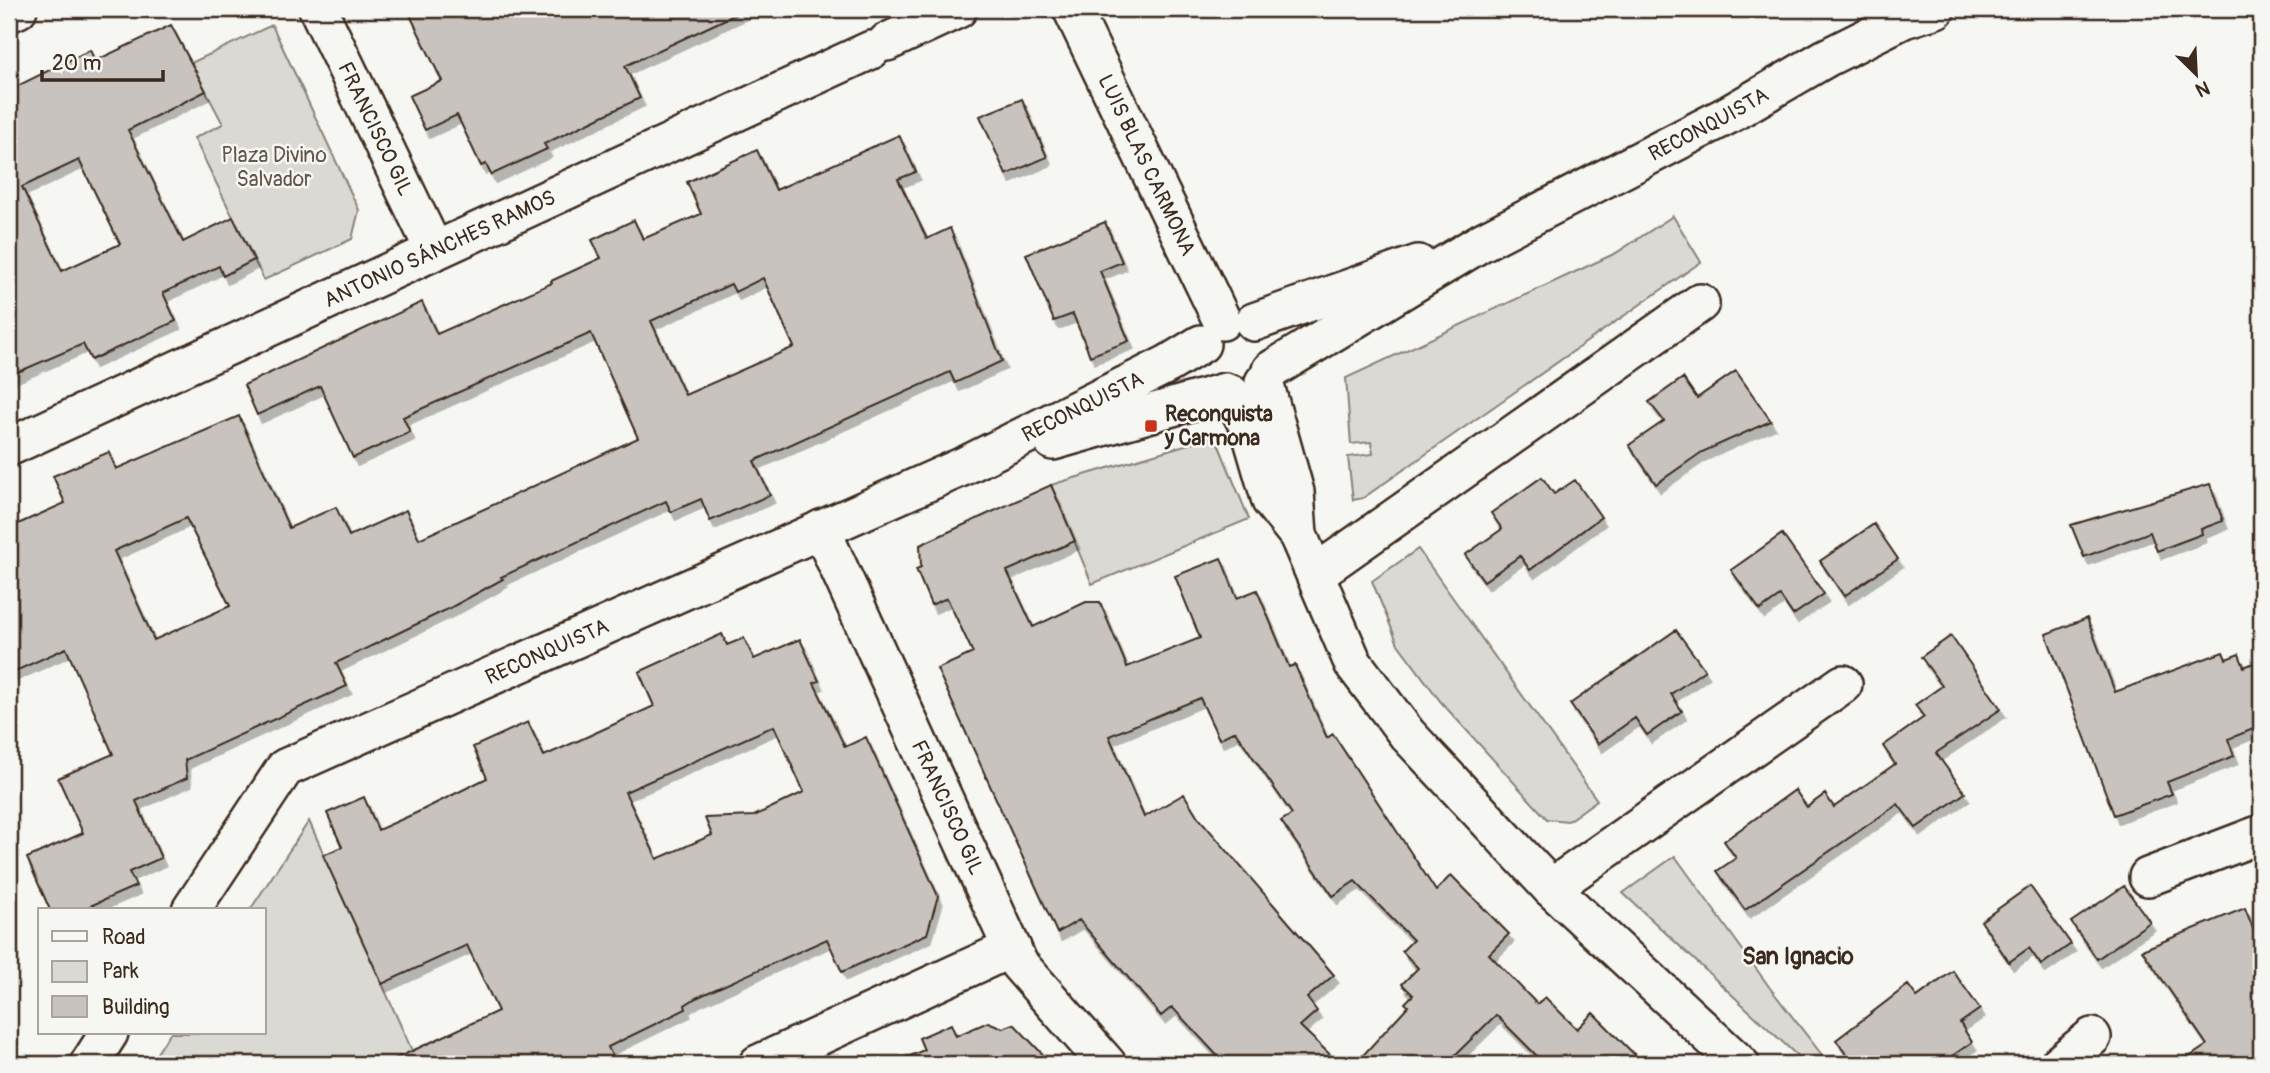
<svg xmlns="http://www.w3.org/2000/svg" width="2270" height="1073" font-family="Pangolin,sans-serif">
	<style>
		.green { fill: #dad9d3; stroke: #8a8278; stroke-width: 2 }
		.building { fill: #c8c3be; stroke: #3b2a1e; stroke-width: 2; fill-rule: evenodd; filter: url(#shadow) }
		.lines { fill: none; stroke-linecap: round; stroke-linejoin: round }
		.street-casing { stroke: #3b2a1e; stroke-width: 42 }
		.street { stroke: #f6f6f2; stroke-width: 37 }
		.poi-dot { fill: #c8321e; stroke: #f6f6f2; stroke-width: 2.5 }
		.labels { text-anchor: middle; stroke-width: 5; stroke-linejoin: round; paint-order: stroke }
		.street-label { font-size: 21px; fill: #3b2a1e; stroke: #f6f6f2 }
		.park-label { font-size: 21px; fill: #63564b; stroke: #f6f6f2 }
		.poi-label { font-size: 21px; font-weight: bold; fill: #3b2a1e; stroke: #f6f6f2; text-anchor: start }
		.neighbourhood-label { font-size: 23px; font-weight: bold; fill: #3b2a1e; stroke: #f6f6f2 }
	</style>
	<defs>
		<filter id="shadow"><feDropShadow dx="4.5" dy="8" stdDeviation="0" flood-color="#0004"/></filter>
	</defs>
	<rect width="100%" height="100%" fill="#f6f6f2"/>
	<filter id="ink" filterUnits="userSpaceOnUse"><feTurbulence type="fractalNoise" baseFrequency=".0143" numOctaves="2"/><feDisplacementMap in="SourceGraphic" scale="14" xChannelSelector="R" yChannelSelector="G"/><feConvolveMatrix kernelMatrix="1 2 1 2 8 2 1 2 1" color-interpolation-filters="sRGB"/></filter>
	<g filter="url(#ink)">
		<!-- green -->
		<path class="green" d="M272,25L359,210L352,239L264,280L194,138L223,124L191,63Z
			M1673,216L1701,262L1363,498L1353,500L1348,457L1373,454L1371,442L1351,444L1346,378L1616,253Z
			M1215,436L1249,519L1092,584L1051,485Z
			M1418,549L1597,800L1568,821L1547,819L1441,702L1398,644L1372,581Z
			M309,821L418,1064H150L170,1033H264V910H250Z
			M1675,856L1770,988L1829,1064H1806L1623,893Z"/>
		<!-- building -->
		<path class="building" d="M407,9H747L625,66L640,98L544,144L547,149L491,175L486,164L481,166L457,115L425,130L409,96L442,81Z
			M171,25L206,91L128,130L183,242L233,217L254,260L223,276L219,266L163,293L176,321L91,360L83,344L9,376V90L90,50L95,61ZM79,160L120,244L62,271L22,187Z
			M1022,99L1047,157L1006,175L980,116Z
			M899,135L916,172L898,179L927,239L950,228L1002,361L955,383L950,372L754,461L770,495L710,521L701,499L671,512L666,501L501,577L503,579L450,608L336,663L347,686L185,760L187,778L136,801L161,858L129,872L136,886L81,910H50L27,858L83,833L58,778L113,754L66,648L9,674V528L65,503L53,476L109,452L116,469L239,416L289,528L336,507L349,536L406,510L419,539L638,438L591,333L403,417L410,432L353,458L320,386L257,415L244,385L422,302L437,334L552,283L551,281L601,258L592,240L634,220L643,239L701,214L687,182L757,150L776,190ZM763,278L794,347L685,395L651,321L731,284L735,292ZM186,518L230,606L154,640L114,551Z
			M1105,222L1122,262L1100,271L1129,341L1090,356L1073,314L1054,321L1026,254Z
			M1736,371L1771,421L1702,452L1656,484L1629,445L1664,421L1649,402L1683,378L1697,398Z
			M1542,477L1554,494L1575,480L1601,517L1530,570L1520,556L1484,581L1465,555L1502,529L1491,513Z
			M2210,484L2223,521L2201,529L2202,534L2157,551L2150,532L2084,557L2071,525Z
			M1051,485L1075,541L1007,571L1033,627L1086,602H1100L1127,667L1200,638L1175,576L1221,558L1237,598L1257,590L1289,667L1295,665L1327,738L1333,734L1436,891L1451,875L1509,934L1489,954L1537,1004L1545,997L1577,1029L1593,1013L1644,1064H1541L1543,1062L1496,1015L1446,1064H1355L1408,1006L1405,1003L1413,995L1402,984L1418,968L1402,951L1413,940L1355,881L1333,896L1281,821L1292,814L1235,731L1219,739L1200,698L1109,736L1144,817L1184,794L1198,817L1334,975L1307,998L1317,1011L1300,1026L1340,1064H1225L1172,1007L1161,1016L1079,920L1057,933L937,669L973,653L947,598L931,605L916,569L921,567L920,545Z
			M1874,524L1898,559L1844,596L1820,561Z
			M1782,534L1824,594L1793,615L1780,596L1760,610L1731,570Z
			M2087,618L2115,692L2223,652L2226,659L2239,654L2244,667L2261,660V726L2228,739L2234,756L2167,782L2172,794L2114,815L2046,634Z
			M1676,630L1705,670L1671,694L1682,711L1647,735L1635,718L1598,744L1570,704Z
			M722,634L727,645L744,638L754,659L800,639L819,681L814,683L845,747L866,737L938,896L927,934L842,972L827,939L696,998L685,1005L686,1009L608,1047L616,1064H384L498,1011L467,945L382,984L323,855L342,847L327,813L364,797L378,830L416,813L487,778L473,747L528,722L544,756L582,739L654,706L639,672ZM774,726L804,792L754,816L705,818L712,835L657,859L625,792Z
			M1951,636L2001,709L1936,753L1965,793L1916,828L1898,804L1745,910L1717,871L1736,858L1724,841L1795,790L1807,807L1825,794L1834,807L1895,764L1883,746L1924,717L1915,705L1942,686L1921,657Z
			M2030,886L2071,944L2041,965L2029,948L2009,962L1981,921Z
			M2124,886L2150,922L2097,959L2071,922Z
			M2245,908L2261,949V1064H2179L2207,1045L2142,950Z
			M1953,971L1980,1009L1960,1023L1972,1042L1941,1064H1853L1836,1040L1908,985L1917,997Z
			M988,1022L1003,1028L1014,1024L1052,1064H892L924,1050L919,1038L951,1024L956,1036Z"/>
		<g class="lines">
			<!-- street casing -->
			<g class="street-casing">
				<g id="street">
					<path id="s1" d="M318,9L434,250"/>
					<path id="s2" d="M1072,9L1222,321"/>
					<path d="M9,13L18,9"/>
					<path d="M887,42L958,9"/>
					<path d="M1254,322L1418,264"/>
					<path id="s3" d="M1271,370L1482,242L1728,115L1826,58L1904,19L1936,9"/>
					<path d="M1264,382L1295,492L1298,535"/>
					<path d="M1231,394L1250,429L1271,501L1298,535L1353,663L1407,734L1551,888L1740,1064"/>
					<path d="M1053,441L1225,392"/>
					<path id="s4" d="M9,447L871,50"/>
					<path id="s5" d="M821,529L1019,964L1107,1064"/>
					<path d="M1315,574L1700,303"/>
					<path d="M2148,877L2261,834"/>
					<path d="M1551,888L1843,684"/>
					<path id="s6" d="M191,910L285,768L964,466L1168,364L1201,344"/>
					<path d="M89,1064L109,1033"/>
					<path d="M758,1064L1012,948"/>
					<path d="M2059,1064L2092,1037"/>
				</g>
			</g>
			<!-- street -->
			<use href="#street" class="street"/>
		</g>
	</g>
	<!-- markers -->
	<rect class="poi-dot" x="1144" y="419" width="14" height="14" rx="3.5"/>
	<g class="labels">
		<!-- street labels -->
		<g class="street-label">
			<text dy="7" stroke="none"><textPath href="#s3" startOffset="502">RECONQUISTA</textPath></text>
			<text dy="7" stroke="none"><textPath href="#s1" startOffset="133">FRANCISCO GIL</textPath></text>
			<text dy="7" stroke="none"><textPath href="#s2" startOffset="173">LUIS BLAS CARMONA</textPath></text>
			<text dy="7" stroke="none"><textPath href="#s4" startOffset="474">ANTONIO SÁNCHES RAMOS</textPath></text>
			<text dy="7" stroke="none"><textPath href="#s6" startOffset="1046">RECONQUISTA</textPath></text>
			<text dy="7" stroke="none"><textPath href="#s6" startOffset="457">RECONQUISTA</textPath></text>
			<text dy="7" stroke="none"><textPath href="#s5" startOffset="306">FRANCISCO GIL</textPath></text>
		</g>
		<!-- park labels -->
		<g class="park-label">
			<text x="274" y="162">Plaza Divino<tspan x="274" dy="24">Salvador</tspan></text>
		</g>
		<!-- poi labels -->
		<g class="poi-label">
			<text x="1165" y="421">Reconquista<tspan x="1165" dy="24">y Carmona</tspan></text>
		</g>
		<!-- neighbourhood labels -->
		<g class="neighbourhood-label">
			<text x="1798" y="964">San Ignacio</text>
		</g>
	</g>
	<!-- margin -->
	<rect width="2270" height="1073" fill="none" stroke="#f6f6f2" stroke-width="35"/>
	<rect x="18" y="18" width="2235" height="1038" fill="none" stroke="#3b2a1e" stroke-width="2.5" filter="url(#ink)"/>
	<!-- legend -->
	<rect x="38" y="908" width="228" height="126" fill="#f6f6f2" stroke="#aba49d" stroke-width="2"/>
	<rect x="52" y="931" width="35" height="10" fill="#f6f6f2" stroke="#aba49d" stroke-width="2"/>
	<text x="102" y="944" font-size="21" fill="#3b2a1e">Road</text>
	<rect x="52" y="961" width="35" height="21" fill="#dad9d3" stroke="#aba49d" stroke-width="2"/>
	<text x="102" y="978" font-size="21" fill="#3b2a1e">Park</text>
	<rect x="52" y="996" width="35" height="21" fill="#c8c3be" stroke="#aba49d" stroke-width="2"/>
	<text x="102" y="1014" font-size="21" fill="#3b2a1e">Building</text>
	<!-- north arrow -->
	<g transform="translate(2196 74) rotate(156)" stroke="#f6f6f2" stroke-width="5" paint-order="stroke">
	<path d="M0-5L12 26L0 18L-12 26Z" fill="#3b2a1e"/>
	<text y="-10" font-size="19" font-weight="bold" text-anchor="middle" fill="#3b2a1e">N</text>
	</g>
	<!-- scale -->
	<path d="M42 70v10h121v-10" fill="none" stroke="#3b2a1e" stroke-width="3.5"/>
	<text x="52" y="70" font-size="21" fill="#3b2a1e" stroke="#f6f6f2" stroke-width="5" paint-order="stroke">20 m</text>
</svg>
